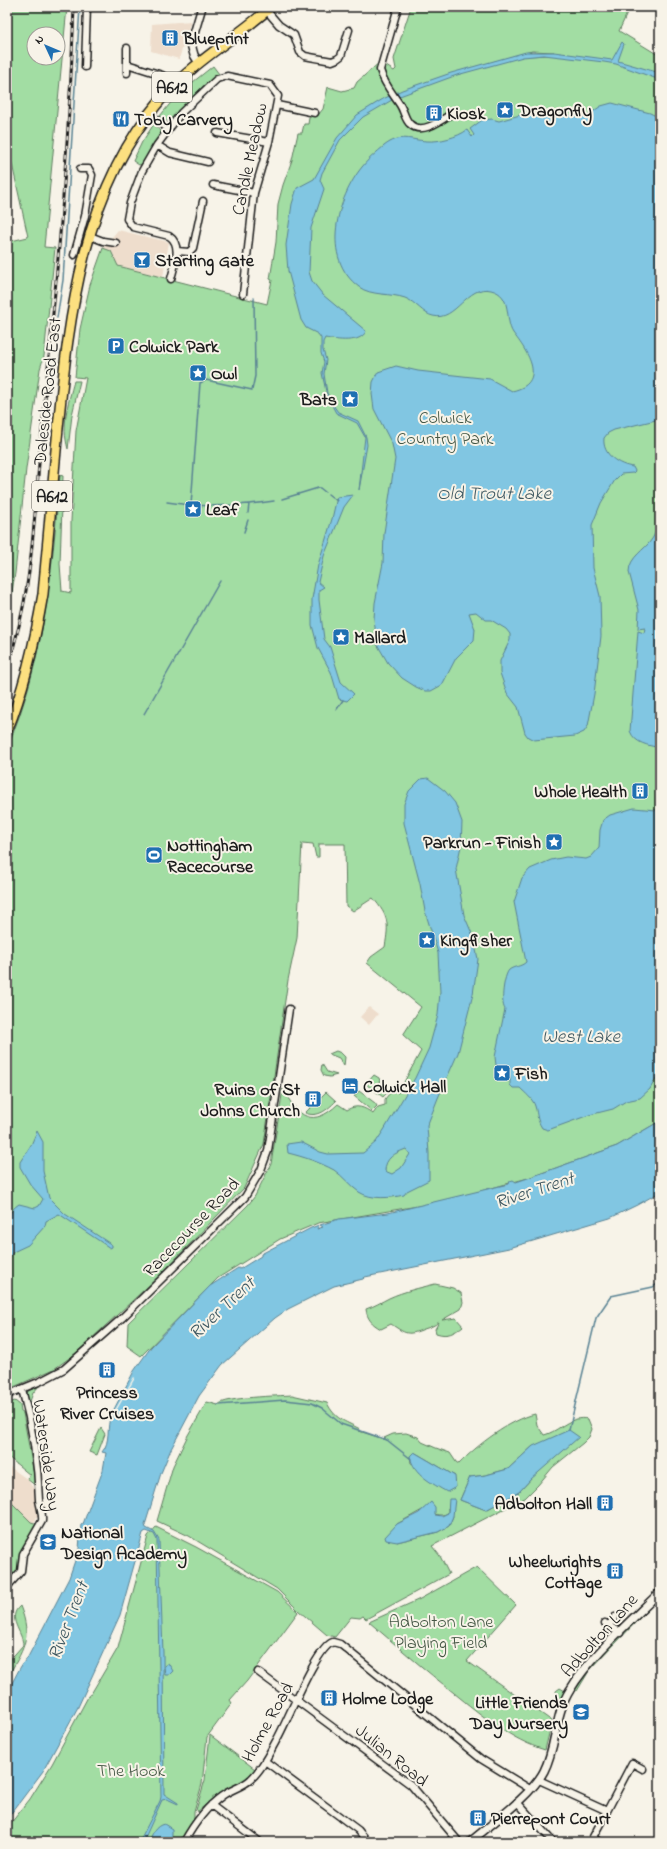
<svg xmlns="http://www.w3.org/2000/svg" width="667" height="1849" font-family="'Indie Flower',sans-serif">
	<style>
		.built { fill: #edc }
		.green { fill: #a2dda3; stroke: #5f7c60; fill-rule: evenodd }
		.water { fill: #81c6e2; stroke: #598293; fill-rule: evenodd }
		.pier { fill: #f7f3e8 }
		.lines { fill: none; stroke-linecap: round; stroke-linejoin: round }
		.stream { stroke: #598293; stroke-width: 1.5 }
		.minor-casing { stroke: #1c1c1c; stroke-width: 9 }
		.tertiary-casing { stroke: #1c1c1c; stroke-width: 10 }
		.primary-casing { stroke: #1c1c1c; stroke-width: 12 }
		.minor { stroke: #f7f3e8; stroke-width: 6 }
		.tertiary { stroke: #f7f3e8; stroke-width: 7 }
		.primary { stroke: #fce080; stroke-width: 9 }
		.rail-casing { stroke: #1c1c1c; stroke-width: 3 }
		.rail { stroke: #f7f3e8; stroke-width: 1.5; stroke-dasharray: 4.5; stroke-linecap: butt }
		.labels { text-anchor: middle; stroke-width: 4; stroke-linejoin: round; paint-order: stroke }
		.shield { fill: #f7f3e8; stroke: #5e5c59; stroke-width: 1 }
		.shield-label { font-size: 17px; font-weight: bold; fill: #1c1c1c }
		.poi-label { font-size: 18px; font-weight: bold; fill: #1c1c1c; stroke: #f7f3e8; text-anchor: start }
		.street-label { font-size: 18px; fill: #1c1c1c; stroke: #f7f3e8 }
		.park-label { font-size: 18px; fill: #445644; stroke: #f7f3e8 }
		.water-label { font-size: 19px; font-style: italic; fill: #3f5861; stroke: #f7f3e8 }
	</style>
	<rect width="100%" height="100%" fill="#f7f3e8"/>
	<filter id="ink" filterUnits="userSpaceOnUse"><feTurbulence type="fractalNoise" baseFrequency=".025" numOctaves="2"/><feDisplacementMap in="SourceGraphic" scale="8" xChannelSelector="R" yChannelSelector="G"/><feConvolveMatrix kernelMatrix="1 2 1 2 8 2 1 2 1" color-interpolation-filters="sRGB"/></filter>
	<g filter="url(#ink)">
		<!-- built -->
		<path class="built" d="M191,21L179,59L151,51L152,24Z
			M118,230L169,242L163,277L118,266L111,251L103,248Z
			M369,1007L378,1014L369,1025L360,1017Z
			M7,1465L27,1479L36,1492L39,1513L7,1575Z"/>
		<!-- green -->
		<path class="green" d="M12,7H67L44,247L55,248L44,356L40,369L26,469L15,573L7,624V242L28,237L7,141V26L10,19ZM34,34H58V58H34Z
			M411,7H630L619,31L660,56V1121L617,1146L528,1178L441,1202L318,1223L280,1239L218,1278L141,1356L127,1346L128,1323L248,1205L255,1196L271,1164L283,1089C298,1118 313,1128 338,1104L347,1110C356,1104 365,1107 373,1114L378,1107L385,1105V1099L393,1089L398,1093L421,1051L403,1035L421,1007L367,963L371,957L385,947C389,923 389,917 373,898L353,911L346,906L345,844H319V857H316L313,844L302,843L297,938L288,980L264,1144L244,1188L159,1276L75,1354L54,1369L7,1390V748C45,659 52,570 60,475L63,476L60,564L62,591L71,593V521L76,431L86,378L75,377L80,329L90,285L103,248L111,251L118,266L267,304L272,280L270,279L276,242L278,204L283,185L292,160L298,133H302L304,124H308L309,118L315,114L318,115L323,109L328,87L342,91L354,88L357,82L380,62L394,71L396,69L394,59ZM532,51L554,52L549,55L527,56L492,62Z
			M213,66L219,74L203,86L172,120L166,121L162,119L160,116L178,94Z
			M154,124L160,131L161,136L143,164L139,165L133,161L142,142Z
			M74,381H80L72,415L68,449C61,425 68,404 74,381Z
			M336,1051L341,1053L345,1057L344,1066L339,1058L329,1054Z
			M322,1064L327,1072L337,1075L330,1077L324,1076L321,1070Z
			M374,1075L379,1078L380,1081L373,1090L366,1084Z
			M382,1083H385L391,1088L383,1097L375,1091Z
			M359,1091L375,1103L377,1106L372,1111L354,1096Z
			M326,1092L336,1101C327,1110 318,1118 305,1113Z
			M435,1284L453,1288L461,1293L463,1302L461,1309L442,1320L456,1318L463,1326C454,1333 448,1337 436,1333L435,1329L439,1322C434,1326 430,1327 424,1329C407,1336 406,1334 391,1324L381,1329C372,1324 367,1319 366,1309C375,1306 381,1302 389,1298C404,1291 420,1288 435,1284Z
			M39,1386L33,1393L29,1404L27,1394L28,1391Z
			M292,1395L327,1403C336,1420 343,1420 360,1429L359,1431L387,1440L384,1438L393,1434L406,1433L418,1437L422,1442L436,1448L450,1453L456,1462L459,1464C477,1445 510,1420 535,1414L537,1425L544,1435C560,1431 570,1415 588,1419L592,1429L589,1437L583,1443L553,1467L538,1485L525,1498L432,1546L440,1556L449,1574L366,1619L363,1616L360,1618L351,1617L335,1637L327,1635L299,1611L277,1589L189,1536L157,1521L173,1466L188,1435L207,1402L218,1405C225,1397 278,1396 292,1395ZM533,1446L531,1479L519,1492L486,1510L460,1500L470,1477L486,1475L508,1469ZM414,1452L455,1476L411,1463L410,1456ZM448,1508L453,1516L449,1526L438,1532L397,1542V1524L424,1509C433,1513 439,1518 448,1513Z
			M15,1401L20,1405L21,1412L23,1413L36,1486L27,1479L30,1475L7,1456V1404Z
			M101,1428L105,1434L97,1455L89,1452Z
			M10,1501L31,1522L38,1524L19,1555L20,1568L7,1584V1567L9,1565L7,1554V1503Z
			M156,1527L196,1547L277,1592L298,1612L247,1681L230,1700L232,1703L207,1737L202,1784L194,1812V1818L181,1842H7V1828L30,1799L52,1764L89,1695L91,1694L118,1648L148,1536Z
			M477,1567L516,1605L467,1661L552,1721L545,1750C511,1740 481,1715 454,1693C425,1670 397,1646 369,1622L420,1599Z
			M660,1597L589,1671L577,1691L574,1690C598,1656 629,1625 660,1597Z
			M20,1606C33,1638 23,1650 7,1678V1663L23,1645C23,1632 6,1618 20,1606Z
			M560,1688L565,1691L559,1703L556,1691Z
			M210,1735L255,1769L245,1780L215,1797L197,1812L196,1810L205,1780Z"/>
		<!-- water -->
		<path class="water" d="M622,42L624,44L618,61L660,73V80L616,64L604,62L544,55L523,57L457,75L397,97L363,117L340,140L322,173L320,180L324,189L311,228L309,272L312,281L323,295L366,331C361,344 336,340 325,338L323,342V350L326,360L324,374L327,393L333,405L338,412L358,421L366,437L367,445L359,490L365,437L357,423L336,413L327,396L322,373L324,362L321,353V338L318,334L306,328L301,320L288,271L286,245L292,204L297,188L314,179L337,138L357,115L383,99L402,90L451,73L526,52H554L612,60Z
			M612,103L650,113L660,118V419L614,430L608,433L604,438C602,455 619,465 633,467L635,471L633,473L621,474L615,480L601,503L592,525L593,568L600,596L601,636L594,694L588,726L584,732L575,736L534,740L528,737L525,733L518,707L507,693L500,673V661L510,640V634L506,629L491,620H486L476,612L469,613L475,629L474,640L456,658L442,685L431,691H425L416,687L402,678L388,663L377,644L374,619L375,603L383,563L384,533L395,459L392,444L374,409L372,394L373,382L378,372L396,366L418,371L490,379L512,391C548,383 528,352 513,333C504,319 513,295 491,290C467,284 456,322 433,316C423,314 416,302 405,298C391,293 371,296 359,287C320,258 337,198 362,167C368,159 377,152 384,146C401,133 409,140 427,141C439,142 458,137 467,130L472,137L474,135L470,129L482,120L492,119L499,121L527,113L553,115L563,114L578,117L588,115L601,106Z
			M353,495L344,507L324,556L318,582L324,587L319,590V600L324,639L330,647L341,682L354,694L347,701L339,699L331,672L318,648L312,625V599L318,565L332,519L337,497Z
			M660,512V748C648,745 635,744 630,731L638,631L644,633L645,628L638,629L639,610L629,572C629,557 645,550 652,539C657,531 659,521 660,512Z
			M428,778L445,791L455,803L462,822L461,846L456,869L464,915L473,936L478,959L473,994L458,1053L438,1098L427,1126L429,1153V1180L407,1191L404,1195C391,1198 371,1200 359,1192C350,1186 343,1176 334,1170C319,1162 304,1157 288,1153L287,1144L301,1142L320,1152L328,1154L363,1153L376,1142L384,1130L415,1078L429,1048L438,1015L440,992L438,953L425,911L420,884L404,823V804L409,791L421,779ZM406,1149L410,1154L401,1168L392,1174L385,1171C385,1158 395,1153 406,1149Z
			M634,808L656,810L660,813V1071L650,1089L640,1098L626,1101L613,1109L589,1115L548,1130L542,1128C536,1118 538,1116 535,1106C533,1099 525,1093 520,1088H513L510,1085V1076L496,1065L495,1057L505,1009C500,1003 504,975 509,970C514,966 521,967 526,962L514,902L522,878L530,869L551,860L566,857L586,859L591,857L599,848L600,830L603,820L610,815Z
			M660,1121V1192L637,1205L610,1218L533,1241L509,1248L365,1277L363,1279L334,1286L288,1309L275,1318L222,1365L199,1396L171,1449L161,1473L145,1525L146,1528L154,1532L159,1540L163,1653L164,1794L178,1803V1804L167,1799L162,1800L143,1842H139L160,1801L161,1797L157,1540L154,1534L146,1531L143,1533L120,1615L78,1707L43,1771L7,1819V1691C15,1680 19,1666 28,1657L69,1578L79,1549L81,1524H83L103,1470L106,1453L102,1452C111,1442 106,1427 111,1415L134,1371L151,1347L210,1286L238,1268L240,1269L261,1256V1254L311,1228L319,1225L317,1229L323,1227L320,1225L339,1219L388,1213L504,1185L509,1184L510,1181L513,1180L516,1182L528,1178L617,1146Z
			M37,1131L43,1142V1171L49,1198L65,1214L112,1245V1247L110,1248L59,1214L46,1221L45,1226L28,1245L13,1252L7,1262C7,1244 1,1215 19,1204L35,1208L39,1206L43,1199L30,1184L20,1167V1162L31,1145Z
			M569,1430L579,1437L531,1479L519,1492L486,1510L460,1500L470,1477L486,1475L508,1469L533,1446Z
			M414,1452L455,1476L456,1487L447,1492C433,1484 413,1474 410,1456Z
			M449,1499H455L453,1516L449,1526L438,1532L397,1542L386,1540L385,1537L397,1524L419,1513L431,1502L435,1507V1515L442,1516L448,1513Z
			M168,1663L173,1671L169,1675H165L164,1666Z
			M164,1824L172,1829V1836L168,1842H149C152,1834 155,1826 164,1824Z"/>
		<!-- pier -->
		<path class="pier" d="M134,1377L135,1378L116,1411L115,1410Z"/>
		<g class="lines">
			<!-- stream -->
			<path class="stream" d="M57,318L63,280L80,7
				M328,494L337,501
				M282,499L318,488H320L325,492
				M167,502C202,508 239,506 274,501
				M191,505L200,383L206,380L252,390L255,376L254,298
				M248,513L249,504
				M244,532L248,520
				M337,709L343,700
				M144,714L220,581
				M218,1405L285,1400L312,1403L322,1408L341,1424L387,1440L411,1459
				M569,1430L596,1318L611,1296L653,1287L660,1282"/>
			<!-- minor casing -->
			<g class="minor-casing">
				<path id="minor" d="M398,7L380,70C384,84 393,94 400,105C404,111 405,120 410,124C422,136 443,119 454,112
					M7,8V7
					M267,11L279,25L294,35L300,52L305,56L310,57L332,61L337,59L341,56L349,30
					M127,64L162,75L174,85
					M85,67L87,7
					M127,73V48
					M277,105L315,113
					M149,114L168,129
					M217,133L269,142
					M157,145L170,153L208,162
					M213,185L254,193
					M90,236L103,241L116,243
					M177,251L189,252L193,248L203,201
					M74,255L85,216L92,175L89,169H80
					M171,279C174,266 183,245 169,236L133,227L127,219L130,203L142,171L157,145L181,113L217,79L227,76L270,85L278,96L269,142L254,193L243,294
					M7,1395L41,1381L64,1369L122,1318L245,1197L261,1170L268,1151L289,1009
					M7,1587L21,1571L23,1554L42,1521C43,1514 40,1507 39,1500C38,1463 32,1425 22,1389
					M605,1623L620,1633
					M609,1625L615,1617
					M258,1672L411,1785L459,1842
					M265,1761L358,1830L368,1842
					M539,1780L607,1811L632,1763L643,1769
					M517,1802L553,1842
					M211,1805L260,1842
					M184,1842C194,1824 205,1808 222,1796C231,1789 243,1787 251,1779C262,1769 269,1754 276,1741C287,1723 316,1647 333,1642L340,1644L481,1759L530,1789
					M599,1842L593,1837L607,1811"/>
			</g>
			<!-- tertiary casing -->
			<g class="tertiary-casing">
				<path id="tertiary" d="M199,63L194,55L191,44L202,7
					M470,1842C491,1824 532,1795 544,1771C557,1746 554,1715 570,1690C591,1655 631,1621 660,1592"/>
			</g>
			<!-- primary casing -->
			<g class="primary-casing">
				<path id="primary" d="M7,731C25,687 35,641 43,594C48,538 53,483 58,428C69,315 83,188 162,98C193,62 236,38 271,7"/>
			</g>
			<!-- minor -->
			<use href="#minor" class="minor"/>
			<!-- tertiary -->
			<use href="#tertiary" class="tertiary"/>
			<!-- primary -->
			<use href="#primary" class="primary"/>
			<!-- rail casing -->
			<g class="rail-casing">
				<path id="rail" d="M7,667C33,594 34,515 41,440C55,296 69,152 74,7"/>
			</g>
			<!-- rail -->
			<use href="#rail" class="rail"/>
		</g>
	</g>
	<!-- icons -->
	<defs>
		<g id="building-square" transform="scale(0.9)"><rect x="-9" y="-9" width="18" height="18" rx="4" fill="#1f6fb2" stroke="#f7f3e8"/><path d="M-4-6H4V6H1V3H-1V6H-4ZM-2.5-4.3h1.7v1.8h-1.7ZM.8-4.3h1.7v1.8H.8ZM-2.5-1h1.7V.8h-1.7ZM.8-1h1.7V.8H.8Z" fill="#fff"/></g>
		<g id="sight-square" transform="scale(0.9)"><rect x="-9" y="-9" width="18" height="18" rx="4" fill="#1f6fb2" stroke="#f7f3e8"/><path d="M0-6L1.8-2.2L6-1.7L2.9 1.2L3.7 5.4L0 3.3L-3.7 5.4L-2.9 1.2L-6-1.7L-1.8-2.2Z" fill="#fff"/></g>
		<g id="restaurant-square" transform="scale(0.9)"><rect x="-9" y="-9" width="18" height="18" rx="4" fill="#1f6fb2" stroke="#f7f3e8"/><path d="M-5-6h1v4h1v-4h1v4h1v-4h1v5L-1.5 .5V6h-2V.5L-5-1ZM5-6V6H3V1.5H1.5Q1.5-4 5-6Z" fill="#fff"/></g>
		<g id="bar-square" transform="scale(0.9)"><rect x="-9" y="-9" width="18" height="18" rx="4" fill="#1f6fb2" stroke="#f7f3e8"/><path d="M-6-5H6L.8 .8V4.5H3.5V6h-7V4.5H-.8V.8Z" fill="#fff"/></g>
		<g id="parking-square" transform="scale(0.9)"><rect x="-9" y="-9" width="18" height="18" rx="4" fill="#1f6fb2" stroke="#f7f3e8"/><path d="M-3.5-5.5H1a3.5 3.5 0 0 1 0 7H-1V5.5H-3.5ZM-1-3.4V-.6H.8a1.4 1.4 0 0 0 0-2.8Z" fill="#fff"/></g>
		<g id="stadium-square" transform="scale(0.9)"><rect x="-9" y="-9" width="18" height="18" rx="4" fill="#1f6fb2" stroke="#f7f3e8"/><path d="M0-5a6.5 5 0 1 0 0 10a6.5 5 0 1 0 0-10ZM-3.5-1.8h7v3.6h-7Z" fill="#fff"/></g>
		<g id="hotel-square" transform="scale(0.9)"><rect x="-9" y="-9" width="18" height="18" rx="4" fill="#1f6fb2" stroke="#f7f3e8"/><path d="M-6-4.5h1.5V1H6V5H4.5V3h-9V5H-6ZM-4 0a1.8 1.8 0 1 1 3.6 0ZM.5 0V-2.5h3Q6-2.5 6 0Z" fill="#fff"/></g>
		<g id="university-square" transform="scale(0.9)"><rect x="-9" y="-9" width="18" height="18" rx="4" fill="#1f6fb2" stroke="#f7f3e8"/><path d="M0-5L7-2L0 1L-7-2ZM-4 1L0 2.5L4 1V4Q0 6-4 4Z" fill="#fff"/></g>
		<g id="school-square" transform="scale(0.9)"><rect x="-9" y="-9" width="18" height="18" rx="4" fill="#1f6fb2" stroke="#f7f3e8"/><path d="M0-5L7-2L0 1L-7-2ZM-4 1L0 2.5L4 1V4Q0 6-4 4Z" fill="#fff"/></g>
	</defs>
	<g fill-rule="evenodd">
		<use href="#building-square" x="170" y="38"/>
		<use href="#sight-square" x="505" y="110"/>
		<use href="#building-square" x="434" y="113"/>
		<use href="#restaurant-square" x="121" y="119"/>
		<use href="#bar-square" x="142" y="260"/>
		<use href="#parking-square" x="116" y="346"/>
		<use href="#sight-square" x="198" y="373"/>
		<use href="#sight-square" x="350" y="399"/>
		<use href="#sight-square" x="193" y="509"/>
		<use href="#sight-square" x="341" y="637"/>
		<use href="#building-square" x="640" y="791"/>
		<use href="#sight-square" x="554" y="842"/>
		<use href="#stadium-square" x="154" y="855"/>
		<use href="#sight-square" x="427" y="940"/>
		<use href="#sight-square" x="502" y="1073"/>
		<use href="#hotel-square" x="350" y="1086"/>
		<use href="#building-square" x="313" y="1099"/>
		<use href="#building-square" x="107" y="1370"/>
		<use href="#building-square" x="605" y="1503"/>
		<use href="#university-square" x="48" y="1542"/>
		<use href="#building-square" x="615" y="1571"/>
		<use href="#building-square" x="329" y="1698"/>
		<use href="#school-square" x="581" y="1712"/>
		<use href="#building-square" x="478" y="1818"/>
	</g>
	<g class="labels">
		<!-- shield labels -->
		<g class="shield">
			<rect x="152" y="72" width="40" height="30" rx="3"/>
			<rect x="32" y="481" width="40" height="30" rx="3"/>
		</g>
		<g class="shield-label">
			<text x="172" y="93">A612</text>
			<text x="52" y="502">A612</text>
		</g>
		<!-- poi labels -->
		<g class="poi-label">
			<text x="183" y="44">Blueprint</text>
			<text x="518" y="116">Dragonfly</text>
			<text x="447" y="119">Kiosk</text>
			<text x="134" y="125">Toby Carvery</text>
			<text x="155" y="266">Starting Gate</text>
			<text x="129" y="352">Colwick Park</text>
			<text x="211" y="379">Owl</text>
			<text x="337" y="405" text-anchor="end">Bats</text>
			<text x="206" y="515">Leaf</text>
			<text x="354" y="643">Mallard</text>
			<text x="627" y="797" text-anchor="end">Whole Health</text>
			<text x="541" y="848" text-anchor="end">Parkrun - Finish</text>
			<text x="167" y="851">Nottingham<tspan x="167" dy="21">Racecourse</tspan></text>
			<text x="440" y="946">Kingfisher</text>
			<text x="515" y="1079">Fish</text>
			<text x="363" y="1092">Colwick Hall</text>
			<text x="300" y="1095" text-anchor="end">Ruins of St<tspan x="300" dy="21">Johns Church</tspan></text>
			<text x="107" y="1398" text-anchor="middle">Princess<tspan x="107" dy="21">River Cruises</tspan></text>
			<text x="592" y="1509" text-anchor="end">Adbolton Hall</text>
			<text x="61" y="1538">National<tspan x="61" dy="21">Design Academy</tspan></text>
			<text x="602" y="1567" text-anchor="end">Wheelwrights<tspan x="602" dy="21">Cottage</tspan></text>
			<text x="342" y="1704">Holme Lodge</text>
			<text x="568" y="1708" text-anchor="end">Little Friends<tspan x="568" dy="21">Day Nursery</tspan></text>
			<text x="491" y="1824">Pierrepont Court</text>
		</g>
		<!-- street labels -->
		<g class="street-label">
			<text transform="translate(249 159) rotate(-78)" y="6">Candle Meadow</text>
			<text transform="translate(47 391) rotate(-84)" y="6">Daleside Road East</text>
			<text transform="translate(191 1227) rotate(-46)" y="6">Racecourse Road</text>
			<text transform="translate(47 1455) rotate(82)" y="6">Waterside Way</text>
			<text transform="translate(599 1635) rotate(-48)" y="6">Adbolton Lane</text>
			<text transform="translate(267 1722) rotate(-61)" y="6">Holme Road</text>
			<text transform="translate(392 1755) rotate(39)" y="6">Julian Road</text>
		</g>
		<!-- park labels -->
		<g class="park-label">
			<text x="445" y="423">Colwick<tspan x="445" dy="21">Country Park</tspan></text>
			<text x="441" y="1627">Adbolton Lane<tspan x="441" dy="21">Playing Field</tspan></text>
			<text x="131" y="1776">The Hook</text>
		</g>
		<!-- water labels -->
		<g class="water-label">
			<text x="494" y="499">Old Trout Lake</text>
			<text x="581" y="1042">West Lake</text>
			<text transform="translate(534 1189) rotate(-18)" y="7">River Trent</text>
			<text transform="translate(221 1307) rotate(-43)" y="7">River Trent</text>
			<text transform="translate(67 1620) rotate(-69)" y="7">River Trent</text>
		</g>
	</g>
	<!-- margin -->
	<rect width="667" height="1849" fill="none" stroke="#f7f3e8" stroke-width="24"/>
	<rect x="12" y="12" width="643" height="1825" fill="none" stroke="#1c1c1c" stroke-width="1.5" filter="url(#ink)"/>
	<!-- north arrow -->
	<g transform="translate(46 46) rotate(314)"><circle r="19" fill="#f7f3e8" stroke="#9f9d96"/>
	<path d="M0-3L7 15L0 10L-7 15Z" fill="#1f6fb2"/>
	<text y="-6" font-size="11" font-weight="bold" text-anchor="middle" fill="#1c1c1c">N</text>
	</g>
</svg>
